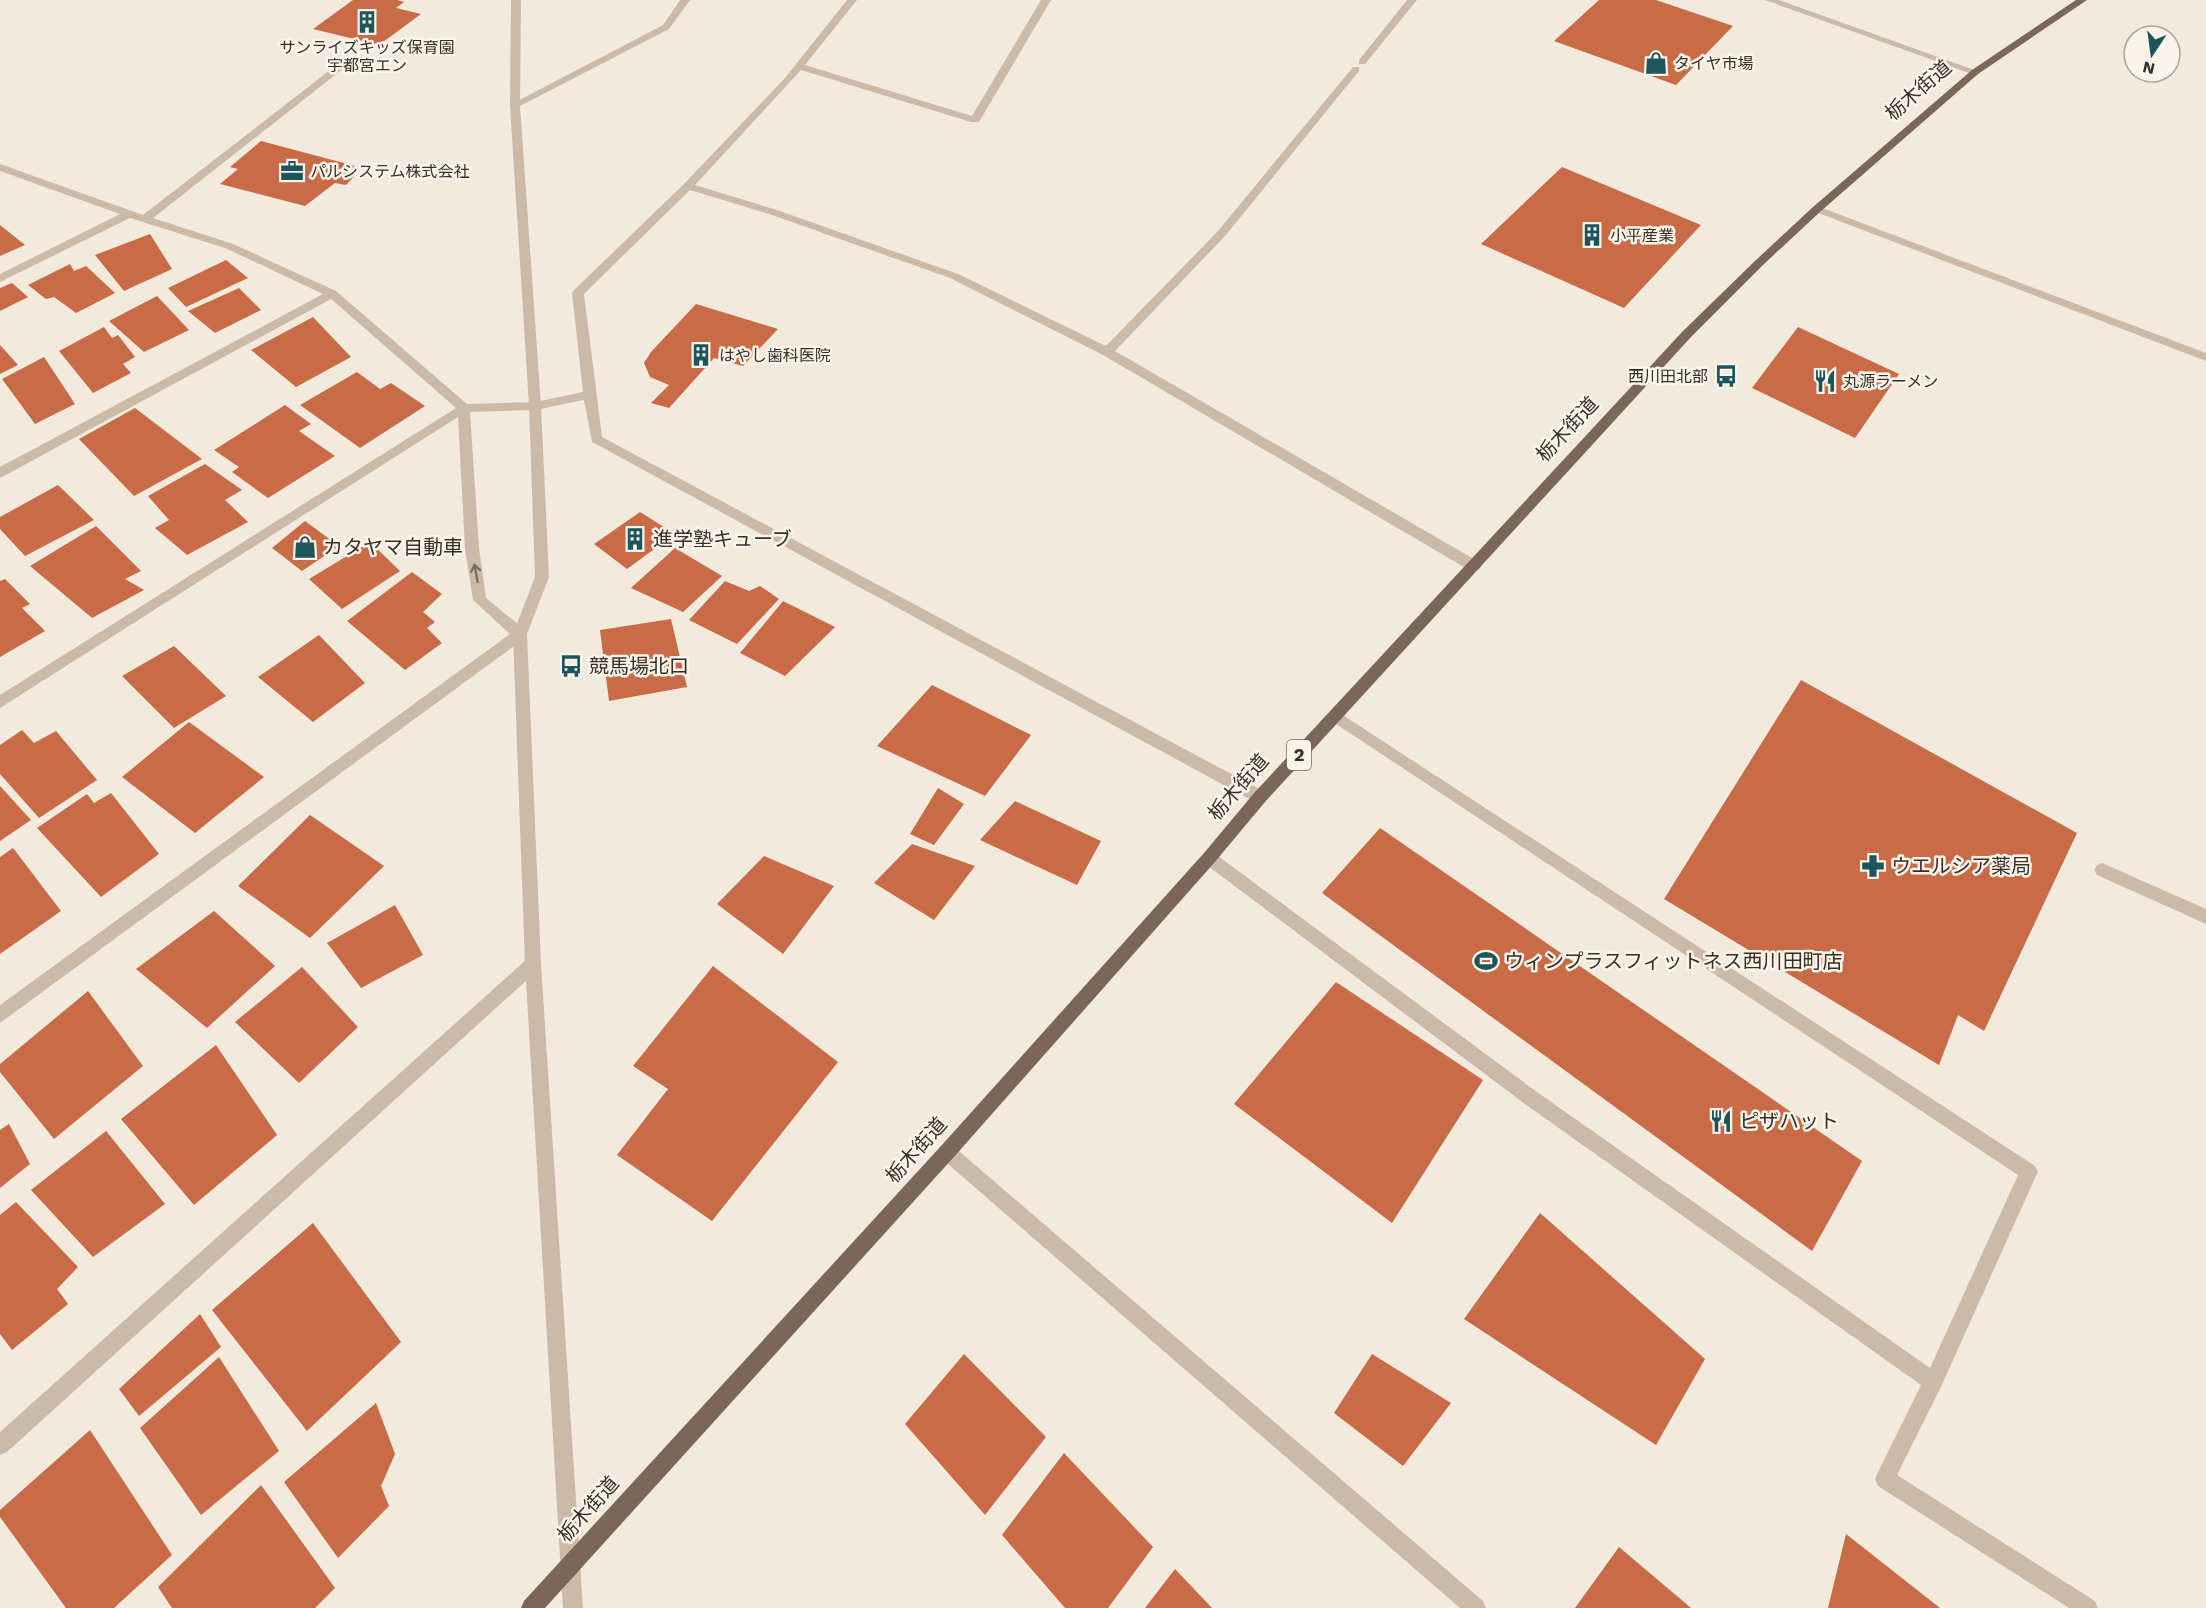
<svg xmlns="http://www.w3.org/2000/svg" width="2206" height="1608" font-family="'Work Sans','Noto Sans JP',sans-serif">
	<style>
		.building { fill: #c96b46 }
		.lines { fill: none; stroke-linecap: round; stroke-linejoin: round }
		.minor { fill: #ccbaa9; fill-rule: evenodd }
		.tertiary { fill: #ccbaa9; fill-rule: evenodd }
		.primary { fill: #7b665a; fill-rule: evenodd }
		.oneway { stroke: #7b6e63 }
		.labels { text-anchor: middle; stroke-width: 5; stroke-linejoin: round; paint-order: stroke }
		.far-poi-label { font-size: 16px; fill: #392f29; stroke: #faf4ea; text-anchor: start }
		.shield { fill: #faf4ea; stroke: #736a63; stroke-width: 1.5 }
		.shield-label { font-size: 18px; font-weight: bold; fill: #392f29 }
		.street-label { font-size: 20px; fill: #392f29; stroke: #faf4ea }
		.poi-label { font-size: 20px; fill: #392f29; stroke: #faf4ea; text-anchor: start }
	</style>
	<rect width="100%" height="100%" fill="#f3eade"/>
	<!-- building -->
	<path class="building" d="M353,0H397L404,2L396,8L421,14L379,45L313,29Z
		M1599,0H1656L1733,26L1676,85L1554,41Z
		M261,141L355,166L347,174L354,176L346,185L335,183L305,206L220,184L238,169L230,167Z
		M1562,167L1701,225L1624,308L1481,244Z
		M0,225L25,245L0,256Z
		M150,234L172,269L124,291L95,255Z
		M226,260L248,278L186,307L168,288Z
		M70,264L74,271L86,266L115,293L76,313L54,297L46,299L28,285Z
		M12,283L28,297L0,311V288Z
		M239,288L261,310L215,333L188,311Z
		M157,296L189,330L144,352L109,321Z
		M696,304L778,329L743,366L714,358L669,408L651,403L669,385L650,377L644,363L651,352Z
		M313,317L351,357L296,387L251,350Z
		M104,327L112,338L118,335L135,357L123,364L131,373L93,393L59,351Z
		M1798,327L1899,374L1855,438L1752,388Z
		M0,345L18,365L0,374Z
		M44,357L75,404L35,424L2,379Z
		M357,372L380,389L391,383L425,406L360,448L300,405Z
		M285,405L311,424L299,431L335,456L268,498L232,472L239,467L214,450Z
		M135,408L202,459L134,496L79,439Z
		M205,464L242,490L225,500L248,522L187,555L155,528L169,520L148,496Z
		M58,485L94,520L25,556L0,529V517Z
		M640,512L675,534L627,569L594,544Z
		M305,521L339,546L302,571L272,548Z
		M96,526L141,571L125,579L144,590L92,618L30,566Z
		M370,542L400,571L342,609L309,579Z
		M675,548L722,576L683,612L631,588Z
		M412,572L442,594L423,612L435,622L427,628L442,643L405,670L347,621Z
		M5,579L30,604L22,608L45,631L0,657V581Z
		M725,581L749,591L760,586L779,599L737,644L689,620Z
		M783,601L835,627L785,676L740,653Z
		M671,619L687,687L609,701L600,630Z
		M319,635L365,683L313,722L258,677Z
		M174,646L226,696L174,728L122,676Z
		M1801,680L2077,833L1984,1031L1958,1015L1939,1065L1664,899Z
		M932,685L1031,735L985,796L877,746Z
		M189,722L264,777L195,833L122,777Z
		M22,730L34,743L56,731L97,780L39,818L0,774V745Z
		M0,786L31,820L0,841Z
		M938,788L964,804L934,845L910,834Z
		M111,793L159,854L101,897L37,828L87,794L94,803Z
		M1015,801L1101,841L1077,885L980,840Z
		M310,815L384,866L310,938L238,886Z
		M1380,828L1862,1161L1812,1251L1322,893Z
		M912,844L975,866L934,920L874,883Z
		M13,848L61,911L0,954V857Z
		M764,856L834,886L783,954L717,904Z
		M395,905L423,955L361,988L327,943Z
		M214,911L275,966L207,1028L136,969Z
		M713,966L838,1062L712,1221L617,1155L668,1089L633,1066Z
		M302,967L358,1027L299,1083L235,1022Z
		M1336,982L1483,1080L1392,1223L1234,1104Z
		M88,991L143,1066L54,1139L0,1072V1064Z
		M216,1045L277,1135L194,1205L121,1119Z
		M9,1124L30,1164L0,1188V1130Z
		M106,1131L165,1204L93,1257L31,1190Z
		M16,1202L78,1267L57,1289L68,1304L12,1350L0,1334V1215Z
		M1540,1213L1705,1359L1656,1445L1464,1319Z
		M313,1223L401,1342L307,1431L212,1310Z
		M200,1314L221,1347L139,1416L119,1389Z
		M964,1354L1046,1437L985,1515L905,1424Z
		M1372,1354L1451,1403L1403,1466L1334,1413Z
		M219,1357L279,1451L201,1515L140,1428Z
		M376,1403L395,1454L381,1486L389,1506L338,1558L284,1482Z
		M90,1430L172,1555L114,1608H66L0,1517V1510Z
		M1064,1453L1153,1547L1108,1608H1065L1002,1535Z
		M261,1485L335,1588L315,1608H172L158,1587Z
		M1846,1534L1940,1608H1828Z
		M1619,1547L1691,1608H1575Z
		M1175,1569L1212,1608H1145Z"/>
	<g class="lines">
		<!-- minor -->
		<path class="minor" d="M680,0H690L669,29L518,107L510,105L663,25Z
			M847,0H857L805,65L972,116L1041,0H1051L979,122H971L801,70L695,185L777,210L958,274L1106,346L1218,231L1353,67H1359V71L1226,235L1115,351L1479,562L1481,566L1479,570H1469L1103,355L950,278L769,214L690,190L584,294L602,437L1265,792L1267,797L1265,802L1260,803L1255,802L592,442L584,400L535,410L470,412L479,548L486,598L525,630L527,634L525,638L0,1023V1005L510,634L473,600L465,548L458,417L0,708V695L456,408L331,299L0,478V467L323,294L225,248L130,218L0,282V274L120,214L0,171V164L143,215L343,60H349V64L153,218L233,244L336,291L467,404L535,402L583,392L572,293L574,290L684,184L785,78Z
			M1407,0H1417L1365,64H1359V60Z
			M1765,0H1779L1980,72L1972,74Z
			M1817,206L2206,353V361L1813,211V207Z
			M1335,710L2035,1166L2038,1172L2035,1178L1940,1389L1897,1475L2095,1601L2098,1608H2069L1878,1486L1875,1479L1878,1472L1921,1385L1525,1104L1204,863L1201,858L1204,853L1209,851L1214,853L1537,1092L1930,1368L2018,1175L1330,720L1328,716L1330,712Z
			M2102,863L2206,909V924L2097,875L2094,870L2097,865Z
			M533,957L539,959L541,964L539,969L7,1452L0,1455V1432L527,959Z
			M947,1143L953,1146L1483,1601L1486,1608H1460L941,1158L938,1152L941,1146Z"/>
		<!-- tertiary -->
		<path class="tertiary" d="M511,0H521L520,105L541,406L549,577L527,634L541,964L583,1608H563L525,964L513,634L535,577L529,406L510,105Z"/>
		<!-- primary -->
		<path class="primary" d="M2076,0H2087L1978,74L1821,211L1764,264L1691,337L1265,802L1214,863L953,1158L545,1608H521L524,1601L941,1146L1204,853L1255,792L1683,331L1756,260L1813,207L1972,70Z"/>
	</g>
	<!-- one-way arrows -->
	<defs><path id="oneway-shaft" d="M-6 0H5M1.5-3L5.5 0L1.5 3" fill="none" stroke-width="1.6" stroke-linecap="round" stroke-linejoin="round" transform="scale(1.5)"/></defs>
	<use class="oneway" href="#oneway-shaft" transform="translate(476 573) rotate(-100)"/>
	<!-- icons -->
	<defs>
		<g id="building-bare" transform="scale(1.8)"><path d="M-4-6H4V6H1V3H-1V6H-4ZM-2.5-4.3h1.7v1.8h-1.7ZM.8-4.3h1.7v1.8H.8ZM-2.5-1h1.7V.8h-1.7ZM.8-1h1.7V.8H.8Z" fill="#1d555c" stroke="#faf4ea" stroke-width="2.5" paint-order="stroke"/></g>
		<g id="shop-bare" transform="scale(1.8)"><path d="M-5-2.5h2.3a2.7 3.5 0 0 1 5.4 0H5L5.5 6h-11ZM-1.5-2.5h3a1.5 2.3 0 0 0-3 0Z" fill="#1d555c" stroke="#faf4ea" stroke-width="2.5" paint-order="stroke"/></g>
		<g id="office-bare" transform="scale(1.8)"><path d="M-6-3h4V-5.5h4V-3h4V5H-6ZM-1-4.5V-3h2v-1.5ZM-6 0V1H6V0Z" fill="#1d555c" stroke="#faf4ea" stroke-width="2.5" paint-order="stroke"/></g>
		<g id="bus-bare" transform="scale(1.8)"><path d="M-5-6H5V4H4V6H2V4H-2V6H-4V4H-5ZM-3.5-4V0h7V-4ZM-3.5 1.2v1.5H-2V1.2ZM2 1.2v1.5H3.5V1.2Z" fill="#1d555c" stroke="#faf4ea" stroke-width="2.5" paint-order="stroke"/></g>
		<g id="restaurant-bare" transform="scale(1.8)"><path d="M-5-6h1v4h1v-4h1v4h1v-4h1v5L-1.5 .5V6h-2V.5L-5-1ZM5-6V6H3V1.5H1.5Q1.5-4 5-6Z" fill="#1d555c" stroke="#faf4ea" stroke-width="2.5" paint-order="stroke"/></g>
		<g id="pharmacy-bare" transform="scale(1.8)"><path d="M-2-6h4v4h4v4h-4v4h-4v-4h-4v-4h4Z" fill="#1d555c" stroke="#faf4ea" stroke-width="2.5" paint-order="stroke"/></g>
		<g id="stadium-bare" transform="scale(1.8)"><path d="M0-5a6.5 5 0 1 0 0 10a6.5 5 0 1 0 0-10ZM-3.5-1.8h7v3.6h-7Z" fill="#1d555c" stroke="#faf4ea" stroke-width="2.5" paint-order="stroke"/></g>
	</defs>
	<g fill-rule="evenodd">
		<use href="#building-bare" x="367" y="22"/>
		<use href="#shop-bare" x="1656" y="63"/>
		<use href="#office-bare" x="292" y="171"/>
		<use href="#building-bare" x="1592" y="235"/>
		<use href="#building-bare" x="701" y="355"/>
		<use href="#bus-bare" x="1726" y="376"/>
		<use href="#restaurant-bare" x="1825" y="381"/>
		<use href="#building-bare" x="635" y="539"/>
		<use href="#shop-bare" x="305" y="547"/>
		<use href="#bus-bare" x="571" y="666"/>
		<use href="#pharmacy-bare" x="1873" y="866"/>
		<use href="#stadium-bare" x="1486" y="961"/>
		<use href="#restaurant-bare" x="1721" y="1121"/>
	</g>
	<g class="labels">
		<!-- far-poi labels -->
		<g class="far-poi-label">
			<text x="367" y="53" text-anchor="middle">サンライズキッズ保育園<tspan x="367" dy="18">宇都宮エン</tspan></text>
			<text x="1674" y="69">タイヤ市場</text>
			<text x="310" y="177">パルシステム株式会社</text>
			<text x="1610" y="241">小平産業</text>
			<text x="719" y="361">はやし歯科医院</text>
			<text x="1708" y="382" text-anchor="end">西川田北部</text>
			<text x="1843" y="387">丸源ラーメン</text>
		</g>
		<!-- shield labels -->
		<rect class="shield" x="1287" y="740" width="24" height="30" rx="4.5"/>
		<g class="shield-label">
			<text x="1299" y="761">2</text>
		</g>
		<!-- street labels -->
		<g class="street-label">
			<text transform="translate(1918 90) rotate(-41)" y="7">栃木街道</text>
			<text transform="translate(1567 429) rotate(-47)" y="7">栃木街道</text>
			<text transform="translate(1238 787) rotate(-49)" y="7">栃木街道</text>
			<text transform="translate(916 1150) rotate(-48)" y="7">栃木街道</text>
			<text transform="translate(588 1509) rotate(-48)" y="7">栃木街道</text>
		</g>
		<!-- poi labels -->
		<g class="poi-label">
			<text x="653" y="546">進学塾キューブ</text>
			<text x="323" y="554">カタヤマ自動車</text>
			<text x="589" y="673">競馬場北口</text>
			<text x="1891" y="873">ウエルシア薬局</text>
			<text x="1504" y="968">ウィンプラスフィットネス西川田町店</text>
			<text x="1739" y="1128">ピザハット</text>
		</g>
	</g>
	<!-- north arrow -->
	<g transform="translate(2152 54) rotate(193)"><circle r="28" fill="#faf4ea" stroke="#ada59d" stroke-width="1.5"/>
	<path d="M0-4.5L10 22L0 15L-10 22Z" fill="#1d555c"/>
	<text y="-9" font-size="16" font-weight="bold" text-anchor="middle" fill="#392f29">N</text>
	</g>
</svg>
